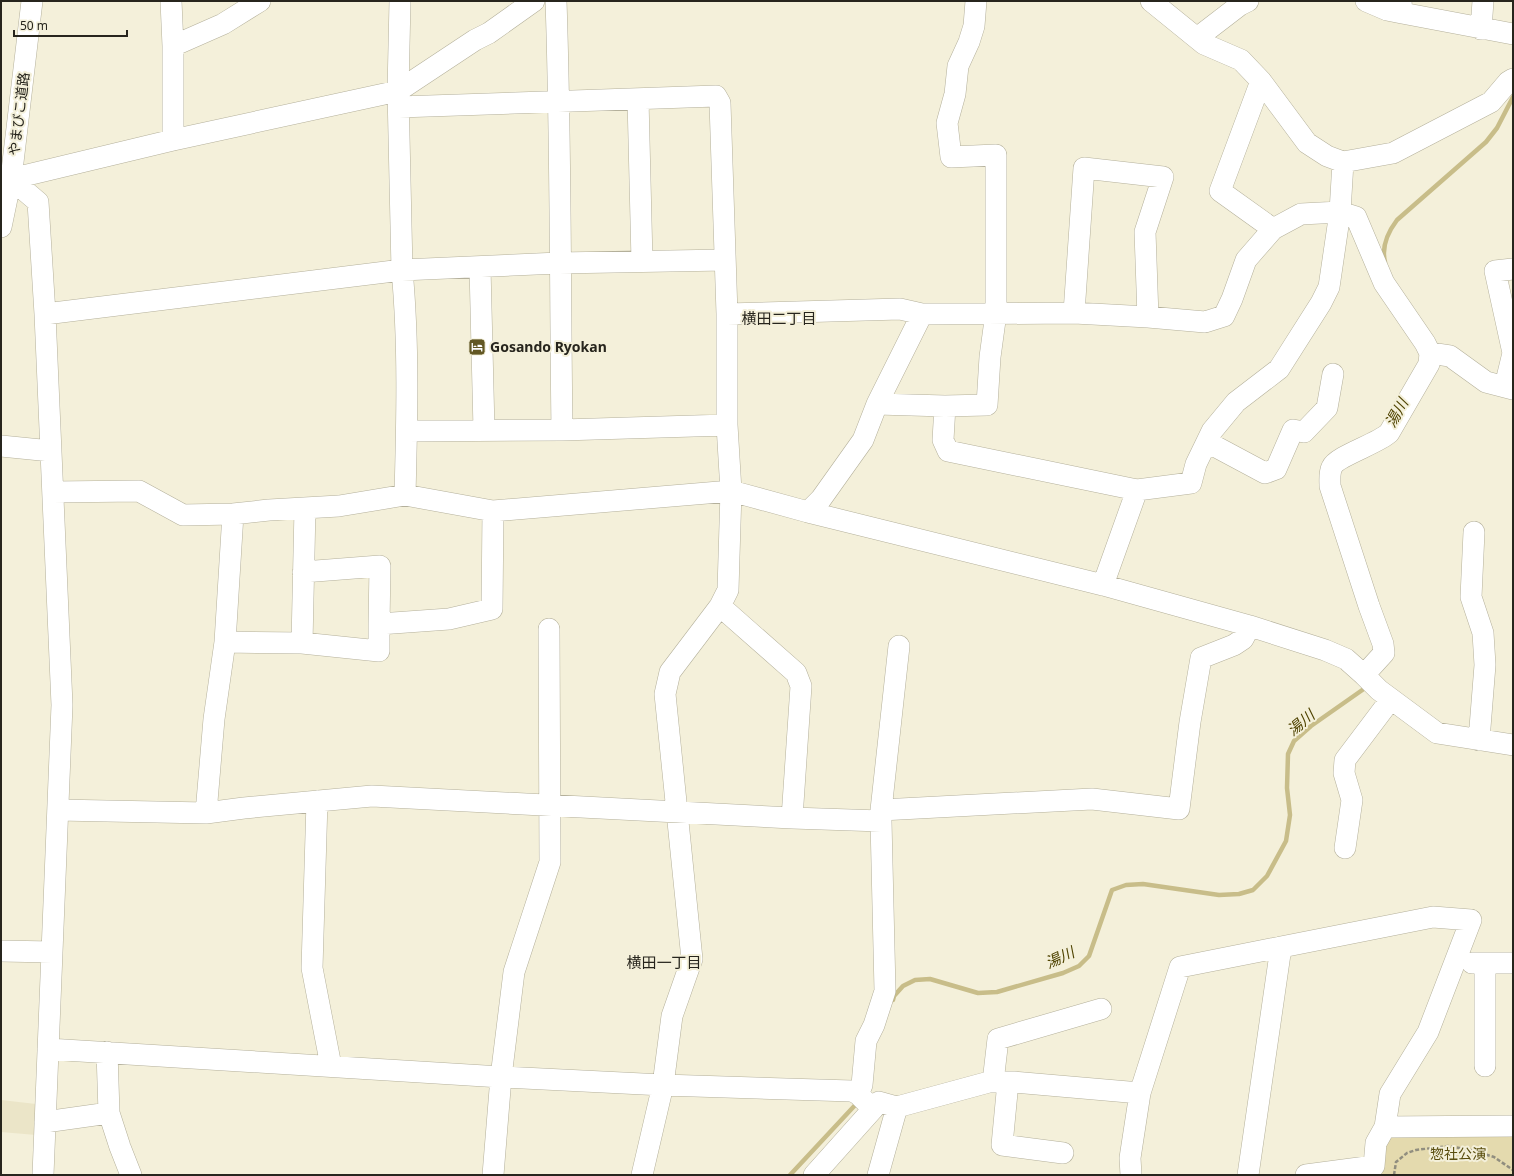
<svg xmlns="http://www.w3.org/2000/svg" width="1514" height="1176" font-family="'Noto Sans','Noto Sans JP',sans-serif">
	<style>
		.built { fill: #ebe5c8 }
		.green { fill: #e4daae }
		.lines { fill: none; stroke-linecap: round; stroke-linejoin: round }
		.stream { stroke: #c8bd89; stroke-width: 4.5 }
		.minor-casing { stroke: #b4b09b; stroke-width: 22 }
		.path { stroke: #918e7f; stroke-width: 2.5; stroke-dasharray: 4 2; stroke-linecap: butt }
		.minor { stroke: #fff; stroke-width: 21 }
		.labels { text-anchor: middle; stroke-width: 4; stroke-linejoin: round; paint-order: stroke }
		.street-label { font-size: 14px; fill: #27251d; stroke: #f4f0da }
		.poi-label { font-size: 14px; font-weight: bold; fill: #27251d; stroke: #f4f0da; text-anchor: start }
		.park-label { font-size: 14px; fill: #594d0d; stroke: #f4f0da }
		.neighbourhood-label { font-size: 15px; fill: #27251d; stroke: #f4f0da }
		.water-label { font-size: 15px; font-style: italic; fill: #4f4300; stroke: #f4f0da }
	</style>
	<rect width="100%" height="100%" fill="#f4f0da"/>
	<!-- built -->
	<path class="built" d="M1,1100L36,1104V1135L1,1132Z"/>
	<!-- green -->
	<path class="green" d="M1395,1132L1513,1133V1175H1382L1386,1138Z"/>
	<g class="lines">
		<!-- stream -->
		<path class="stream" d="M1385,262C1381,246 1388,232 1397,220L1486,142L1497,128L1513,97
			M893,1000L894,996L903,986L915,980L930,979L978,993L997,992L1063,973L1079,966L1089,956L1112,890L1126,885L1143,884L1219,895L1239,894L1253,890L1267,876L1286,841L1290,815L1287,788L1288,754L1294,741L1311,726L1368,686
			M790,1175L858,1102"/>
		<!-- minor casing -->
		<g class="minor-casing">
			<path id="minor" d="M171,1L173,46V140
				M400,1L398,91L402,270C409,344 407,421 405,495
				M556,1C561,144 560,287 562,430
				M1151,1L1204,44L1241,60L1261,81L1307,143L1327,156L1343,162L1393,153L1491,102L1508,82L1513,79
				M1366,1L1387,10L1402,13
				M1401,1L1402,13L1513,34
				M1481,29L1483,1
				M1197,38L1240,5L1248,1
				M173,46L223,24L260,1
				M1261,81L1220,191L1273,229
				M638,99L642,261
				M399,107L716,96L720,103L727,314V425L731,491L728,590L720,606L670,672L665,694L692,959L672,1016L663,1085L642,1175
				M1343,162L1340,212L1356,217L1384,283L1425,343L1430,353L1450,356L1486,382L1513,389
				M11,179L38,202L45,314L62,705L43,1175
				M2,181L173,140L398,91L475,40L489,33L534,1
				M1,227L11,179L32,1
				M480,267L484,430
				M1074,313L1084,168L1163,177L1145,232L1148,317
				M45,314L402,270L559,263L725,260
				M727,314L900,309L922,314L1074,313L1148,317L1205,322L1224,316L1232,299L1246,260L1273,229L1301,214L1340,212L1329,287L1321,303L1279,369L1236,402L1212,431L1196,464L1191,483L1137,490L948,451L943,440L945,406
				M1505,386L1513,353L1495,271L1513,269
				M877,404L922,314
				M407,431L562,430L727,425
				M1207,442L1265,473L1276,469L1293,430L1304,432L1327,408L1333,374
				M1,446L51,451
				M53,492L139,491L183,515L233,514L269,510L339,506L405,495L493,511L731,491L808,512L1103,585L1250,626L1325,650L1346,659L1364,675L1379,690L1437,733L1513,745
				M305,508L302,643L379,651V624L449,619L492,609L493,511
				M808,512L821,499L863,440L877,404L945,406L987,405L990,357L996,313V155L951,157L947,123L955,94L958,66L969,42L974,26L976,1
				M1474,532L1471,597L1483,633L1485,665L1479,740
				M303,572L380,566L379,624
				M1103,585L1137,490
				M720,606L796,673L801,686L792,818
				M225,642L302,643
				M1364,675L1384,653L1383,644L1369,606L1330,486C1330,480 1329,473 1332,467C1337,456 1377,444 1389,433L1429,364L1430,353
				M317,801L312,968L331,1066
				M881,810L899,646
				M206,813L214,719L225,642L233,514
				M881,821V810L1092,799L1179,809L1190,722L1201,658L1234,645L1243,639L1250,626
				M1345,848L1352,800L1344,773L1345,760L1391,699
				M1,951L52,952
				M1472,963H1513
				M1485,963V1066
				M48,1049L501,1077L663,1085L852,1091L858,1094L862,1085L866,1041L874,1025L885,991L881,821L792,818L372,796L244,808L206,813L58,810
				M107,1052L109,1113
				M993,1082L998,1039L1101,1009
				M1008,1082L1002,1145L1063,1153
				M858,1094L873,1109L879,1102L897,1107L989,1082H1014L1140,1093
				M45,1122L109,1113L120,1147L131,1175
				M1385,1127L1513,1126
				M493,1175L501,1077L514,972L550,862L549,629
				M814,1175L873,1109
				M878,1175L897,1107
				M1131,1175L1130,1158L1140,1093L1180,967L1433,917L1471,920L1428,1032L1390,1094L1385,1127L1376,1143L1374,1166L1306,1175
				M1248,1175L1281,947"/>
		</g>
		<!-- path -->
		<path class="path" d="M1394,1175L1396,1162L1407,1153L1416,1150L1448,1146L1471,1150L1494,1157L1513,1170"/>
		<!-- minor -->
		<use href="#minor" class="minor"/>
	</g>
	<!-- icons -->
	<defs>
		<g id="hotel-square" transform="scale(0.9)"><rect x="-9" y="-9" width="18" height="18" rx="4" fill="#625723" stroke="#f4f0da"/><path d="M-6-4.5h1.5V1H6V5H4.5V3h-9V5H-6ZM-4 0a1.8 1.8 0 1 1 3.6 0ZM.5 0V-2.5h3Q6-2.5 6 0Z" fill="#fff"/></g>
	</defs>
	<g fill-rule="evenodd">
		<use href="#hotel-square" x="477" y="347"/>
	</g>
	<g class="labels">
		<!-- street labels -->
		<g class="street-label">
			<text transform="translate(19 114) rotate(-83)" y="5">やまびこ道路</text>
		</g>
		<!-- poi labels -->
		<g class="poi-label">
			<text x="490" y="352">Gosando Ryokan</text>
		</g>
		<!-- park labels -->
		<g class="park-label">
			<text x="1458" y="1159">惣社公演</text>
		</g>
		<!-- neighbourhood labels -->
		<g class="neighbourhood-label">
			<text x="779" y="324">横田二丁目</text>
			<text x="664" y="968">横田一丁目</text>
		</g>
		<!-- water labels -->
		<g class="water-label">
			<text transform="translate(1397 413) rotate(-61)" y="5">湯川</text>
			<text transform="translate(1301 723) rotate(-40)" y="5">湯川</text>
			<text transform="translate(1060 958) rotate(-25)" y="5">湯川</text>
		</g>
	</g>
	<!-- border -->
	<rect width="1514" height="1176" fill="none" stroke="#27251d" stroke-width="4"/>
	<!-- scale -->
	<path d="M14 30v6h113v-6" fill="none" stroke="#27251d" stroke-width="2"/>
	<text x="20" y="30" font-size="12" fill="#27251d" stroke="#f4f0da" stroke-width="3" paint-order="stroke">50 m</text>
</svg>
